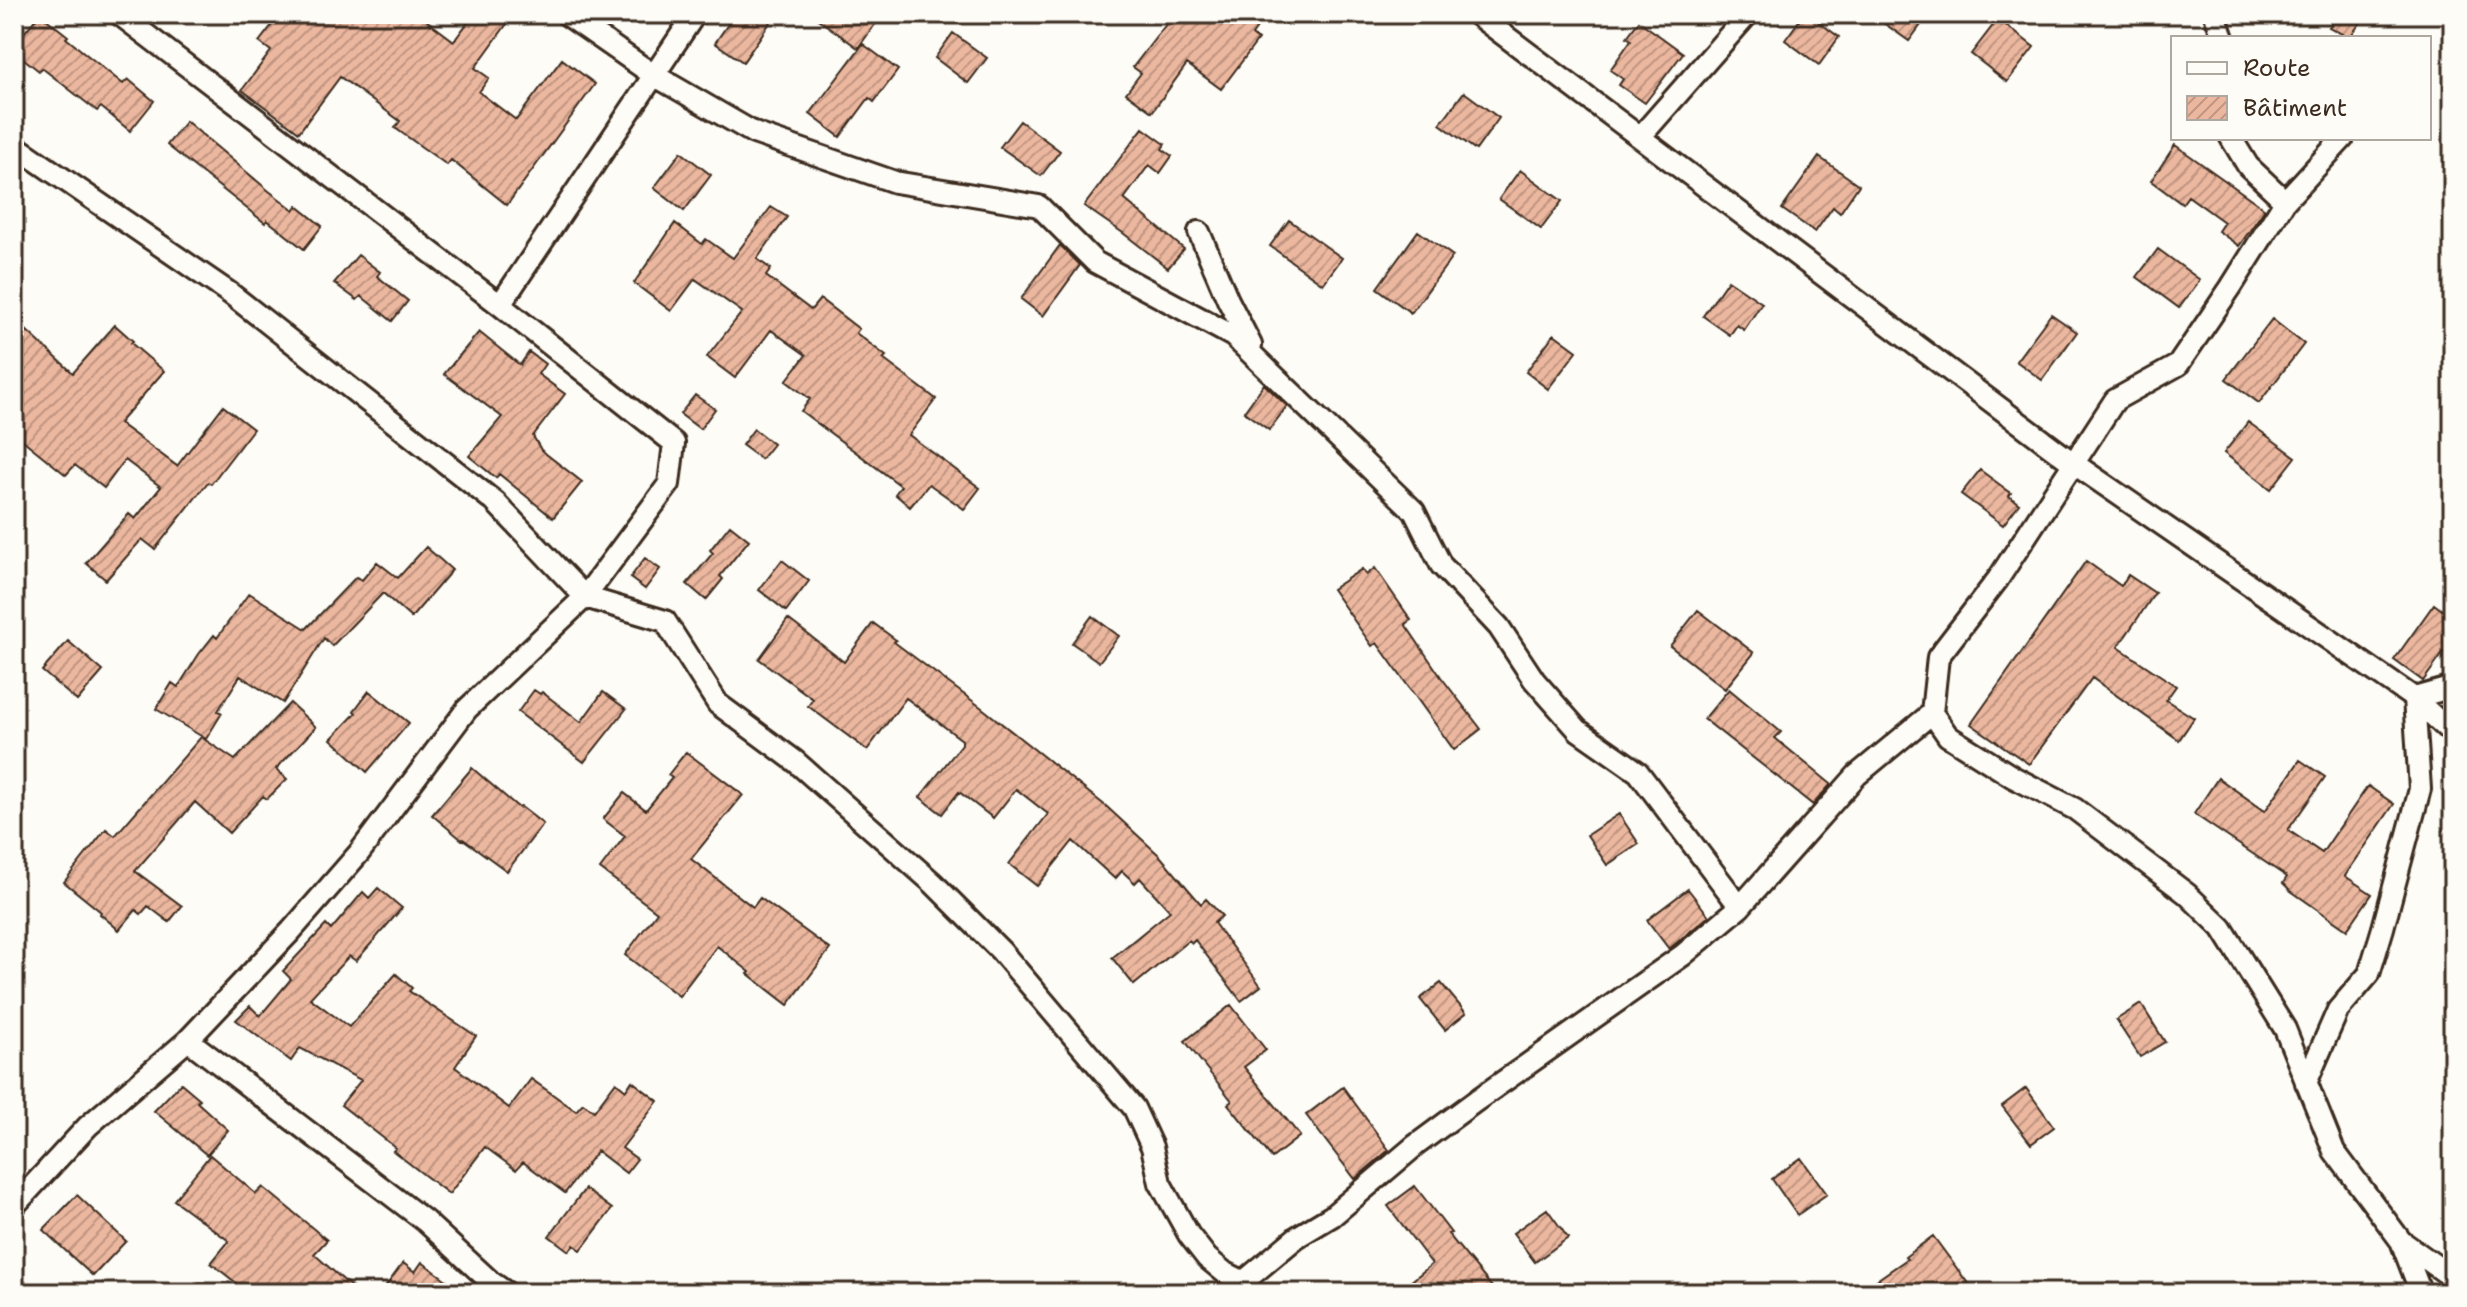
<svg xmlns="http://www.w3.org/2000/svg" width="2467" height="1307" font-family="'Shantell Sans',sans-serif">
	<style>
		.building { fill: url(#building-hatch); stroke: #3b2a1e; stroke-width: 2 }
		.lines { fill: none; stroke-linecap: round; stroke-linejoin: round }
		.minor-casing { stroke: #3b2a1e; stroke-width: 26 }
		.minor { stroke: #fdfcf7; stroke-width: 20 }
	</style>
	<defs>
		<pattern id="building-hatch" width="6" height="6" patternUnits="userSpaceOnUse" patternTransform="scale(2)"><rect width="6" height="6" fill="#ecb79f"/><path d="M-1 1l2-2M0 6l6-6M5 7l2-2" fill="none" stroke="#c09581"/></pattern>
	</defs>
	<rect width="100%" height="100%" fill="#fdfcf7"/>
	<filter id="ink" filterUnits="userSpaceOnUse"><feTurbulence type="fractalNoise" baseFrequency=".0125" numOctaves="2"/><feDisplacementMap in="SourceGraphic" scale="16" xChannelSelector="R" yChannelSelector="G"/><feConvolveMatrix kernelMatrix="1 2 1 2 8 2 1 2 1" color-interpolation-filters="sRGB"/></filter>
	<g filter="url(#ink)">
		<!-- building -->
		<path class="building" d="M40,14L68,36L66,38L123,84L128,79L154,101L130,131L101,107L97,111L42,68L39,71L14,51V26L23,34Z
			M257,14H418L454,41L474,14H514L475,68L489,78L479,92L516,120L562,59L595,84L507,205L451,160L447,165L395,128L400,121L340,77L299,132L242,90L271,51L259,42L272,25Z
			M735,14H776L743,62L715,43Z
			M811,14H864L876,23L858,48Z
			M1174,14H1267L1252,35L1258,40L1221,89L1187,64L1152,112L1126,93L1141,73L1133,67Z
			M1804,14H1808L1839,37L1819,65L1785,40Z
			M1871,14H1929L1909,41Z
			M2339,14H2367L2349,38L2329,27Z
			M1998,19L2034,47L2007,82L1971,54Z
			M1639,21L1683,53L1645,103L1619,85L1623,79L1610,70L1631,40L1627,37Z
			M953,33L987,58L968,83L935,58Z
			M863,44L898,70L874,102L869,98L840,137L810,114Z
			M1464,92L1499,118L1476,150L1440,124Z
			M186,121L269,191L294,210L297,206L322,226L304,249L267,220L265,223L167,145Z
			M1020,121L1060,151L1041,176L1000,147Z
			M1143,128L1165,144L1162,149L1172,156L1160,173L1149,165L1124,199L1184,249L1168,268L1123,233L1084,206Z
			M2175,145L2265,209L2239,246L2218,231L2224,222L2188,196L2182,204L2151,181Z
			M681,152L711,175L684,211L654,188Z
			M1819,157L1859,185L1840,213L1833,207L1815,232L1782,209Z
			M1520,170L1562,201L1541,229L1499,199Z
			M771,207L787,217L757,259L771,269L766,276L811,310L820,299L859,329L856,333L886,356L883,359L936,399L909,435L980,488L964,509L929,484L910,507L895,494L901,486L801,411L810,399L786,381L806,355L771,330L735,378L707,357L742,312L695,279L671,311L634,283L675,223L702,244L706,239L733,258Z
			M1289,220L1342,258L1323,284L1270,246Z
			M1418,231L1453,256L1411,313L1377,288Z
			M1060,245L1080,265L1043,316L1021,299Z
			M2158,249L2200,280L2179,308L2137,277Z
			M358,255L380,272L377,276L408,301L392,321L361,296L357,300L334,283Z
			M1728,280L1762,303L1744,330L1737,325L1730,335L1703,316Z
			M2051,314L2077,332L2042,380L2016,361Z
			M14,319L73,373L115,325L133,341L131,343L164,371L119,423L177,466L223,406L253,429L211,484L208,482L155,549L142,539L106,580L86,563L129,514L135,519L161,487L125,460L104,488L75,465L66,475L14,433Z
			M2272,319L2304,344L2259,403L2226,379Z
			M479,332L520,365L529,352L545,364L538,374L565,394L533,436L541,450L582,482L553,518L499,474L496,478L469,456L502,417L444,374Z
			M1554,334L1577,351L1548,389L1526,372Z
			M1264,384L1287,406L1269,430L1244,412Z
			M695,395L715,409L700,429L680,414Z
			M2248,422L2296,457L2271,489L2224,453Z
			M754,429L773,444L761,459L742,445Z
			M1980,470L2011,493L2009,496L2019,504L2003,525L1961,494Z
			M730,525L749,540L720,576L723,579L706,600L687,584L713,553L710,550Z
			M426,547L452,570L411,618L383,593L332,646L324,638L283,703L240,676L218,711L222,713L206,739L156,709L172,683L178,687L199,654L214,635L217,638L249,593L306,629L356,577L362,580L377,562L398,578Z
			M645,558L660,569L645,589L630,578Z
			M782,560L809,581L786,611L759,590Z
			M2086,561L2121,586L2128,575L2155,593L2118,647L2176,686L2166,700L2194,718L2179,740L2092,678L2029,764L1971,724Z
			M1375,568L1411,620L1405,624L1441,677L1481,729L1454,750L1377,643L1372,646L1332,589L1362,569L1366,575Z
			M2434,604L2453,618V640L2423,681L2394,660Z
			M1698,610L1754,653L1725,689L1670,646Z
			M1092,616L1119,636L1099,662L1072,643Z
			M788,619L844,662L873,623L896,640L894,642L982,708L1107,807L1160,856L1201,904L1206,899L1222,916L1214,923L1261,986L1241,1001L1195,940L1192,943L1189,940L1134,985L1112,958L1170,911L1140,878L1135,883L1122,871L1115,879L1073,841L1037,886L1009,864L1048,814L1016,789L993,818L959,792L942,814L920,797L962,744V740L906,698L867,750L808,706L813,699L759,659Z
			M68,641L103,671L77,701L42,671Z
			M1729,689L1781,732L1775,738L1831,784L1813,805L1704,719Z
			M534,690L540,694L542,692L581,722L603,692L626,709L584,762L518,712Z
			M369,691L409,723L367,772L331,739L356,713L354,711Z
			M290,703L316,727L276,769L287,779L267,799L263,796L229,833L195,802L135,871L182,906L169,922L148,906L141,914L136,910L119,930L100,914L101,912L64,882L106,829L115,836L201,737L235,760Z
			M686,752L743,795L691,859L753,907L760,898L830,949L788,1005L748,974L750,972L717,946L679,996L625,955L657,912L600,869L625,836L603,819L624,793L646,810L672,778L668,775Z
			M2300,760L2325,777L2288,830L2322,853L2368,786L2394,804L2345,876L2372,894L2347,930L2291,891L2283,883L2287,877L2194,814L2218,778L2265,811Z
			M472,768L519,808L521,807L543,824L507,871L463,839L462,840L432,815Z
			M1619,814L1639,844L1607,865L1587,835Z
			M378,888L402,908L356,961L349,956L310,998L349,1027L396,974L412,988L409,991L476,1036L455,1067L509,1108L531,1079L576,1111L583,1103L594,1111L616,1082L626,1090L632,1081L658,1101L622,1148L637,1159L626,1173L597,1151L565,1193L523,1162L516,1170L485,1147L449,1194L393,1151L396,1148L341,1105L361,1080L300,1048L291,1061L236,1020L250,1006L260,1016L291,979L283,971L326,925L331,930L363,892L369,898Z
			M1688,889L1709,916L1669,949L1647,920Z
			M1441,983L1466,1013L1445,1030L1420,999Z
			M2141,1004L2165,1042L2140,1057L2116,1020Z
			M1231,1005L1266,1050L1244,1067L1300,1136L1272,1158L1228,1104L1232,1101L1185,1041Z
			M181,1083L200,1099L197,1102L228,1130L207,1155L154,1111Z
			M1343,1087L1389,1150L1355,1179L1306,1115Z
			M2026,1088L2054,1127L2031,1144L2002,1106Z
			M210,1155L256,1194L263,1187L327,1240L314,1254L358,1293H249L211,1263L229,1241L174,1200Z
			M1801,1158L1827,1194L1797,1215L1772,1179Z
			M1415,1186L1451,1233L1448,1234L1497,1293H1397L1432,1264L1388,1206Z
			M585,1189L612,1209L581,1250L574,1245L569,1251L549,1236Z
			M77,1195L126,1241L93,1276L43,1230Z
			M1547,1209L1568,1238L1535,1262L1513,1233Z
			M1933,1236L1975,1293H1858L1907,1259L1905,1257Z
			M422,1262L464,1293H381L403,1263L415,1272Z"/>
		<g class="lines">
			<!-- minor casing -->
			<g class="minor-casing">
				<path id="minor" d="M566,14L652,74L754,133L895,182L1039,206L1095,262L1233,336L1414,511L1441,565L1499,627L1534,680L1578,730L1638,772L1740,907
					M1476,14L2073,463L2414,698L2453,734
					M2215,14L2223,38
					M1641,136L1748,14
					M2231,138L2248,166L2285,201
					M2343,138L2285,201L2231,287L2178,365L2115,400L1998,579L1938,657L1932,713L1948,736L2013,777L2075,809L2187,894L2222,928L2285,1029L2334,1151L2401,1241L2421,1293
					M14,145L231,294L495,502L585,597L665,621L718,704L795,761L933,883L1001,951L1134,1108L1152,1147L1160,1183L1189,1235L1207,1258L1224,1272L1242,1281L1251,1293
					M1199,232L1228,300L1251,345
					M500,305L695,14
					M188,1040L425,1221L491,1282L507,1293
					M2306,1083L2338,1010L2369,974L2383,928L2420,789L2414,698L2453,687
					M14,1206L88,1126L188,1040L291,931L359,853L467,709L585,597L669,484L674,443L500,305L119,14
					M2401,1241L2453,1278
					M1230,1293L1297,1237L1332,1216L1416,1145L1477,1100L1683,955L1740,907L1857,775L1932,713"/>
			</g>
			<!-- minor -->
			<use href="#minor" class="minor"/>
		</g>
	</g>
	<!-- margin -->
	<rect width="2467" height="1307" fill="none" stroke="#fdfcf7" stroke-width="48"/>
	<rect x="24" y="24" width="2419" height="1259" fill="none" stroke="#3b2a1e" stroke-width="3" filter="url(#ink)"/>
	<!-- legend -->
	<rect x="2171" y="36" width="260" height="104" fill="#fdfcf7" stroke="#afa8a0" stroke-width="2"/>
	<rect x="2187" y="62" width="40" height="12" fill="#fdfcf7" stroke="#afa8a0" stroke-width="2"/>
	<text x="2243" y="76" font-size="24" fill="#3b2a1e">Route</text>
	<rect x="2187" y="96" width="40" height="24" fill="url(#building-hatch)" stroke="#afa8a0" stroke-width="2"/>
	<text x="2243" y="116" font-size="24" fill="#3b2a1e">Bâtiment</text>
</svg>
